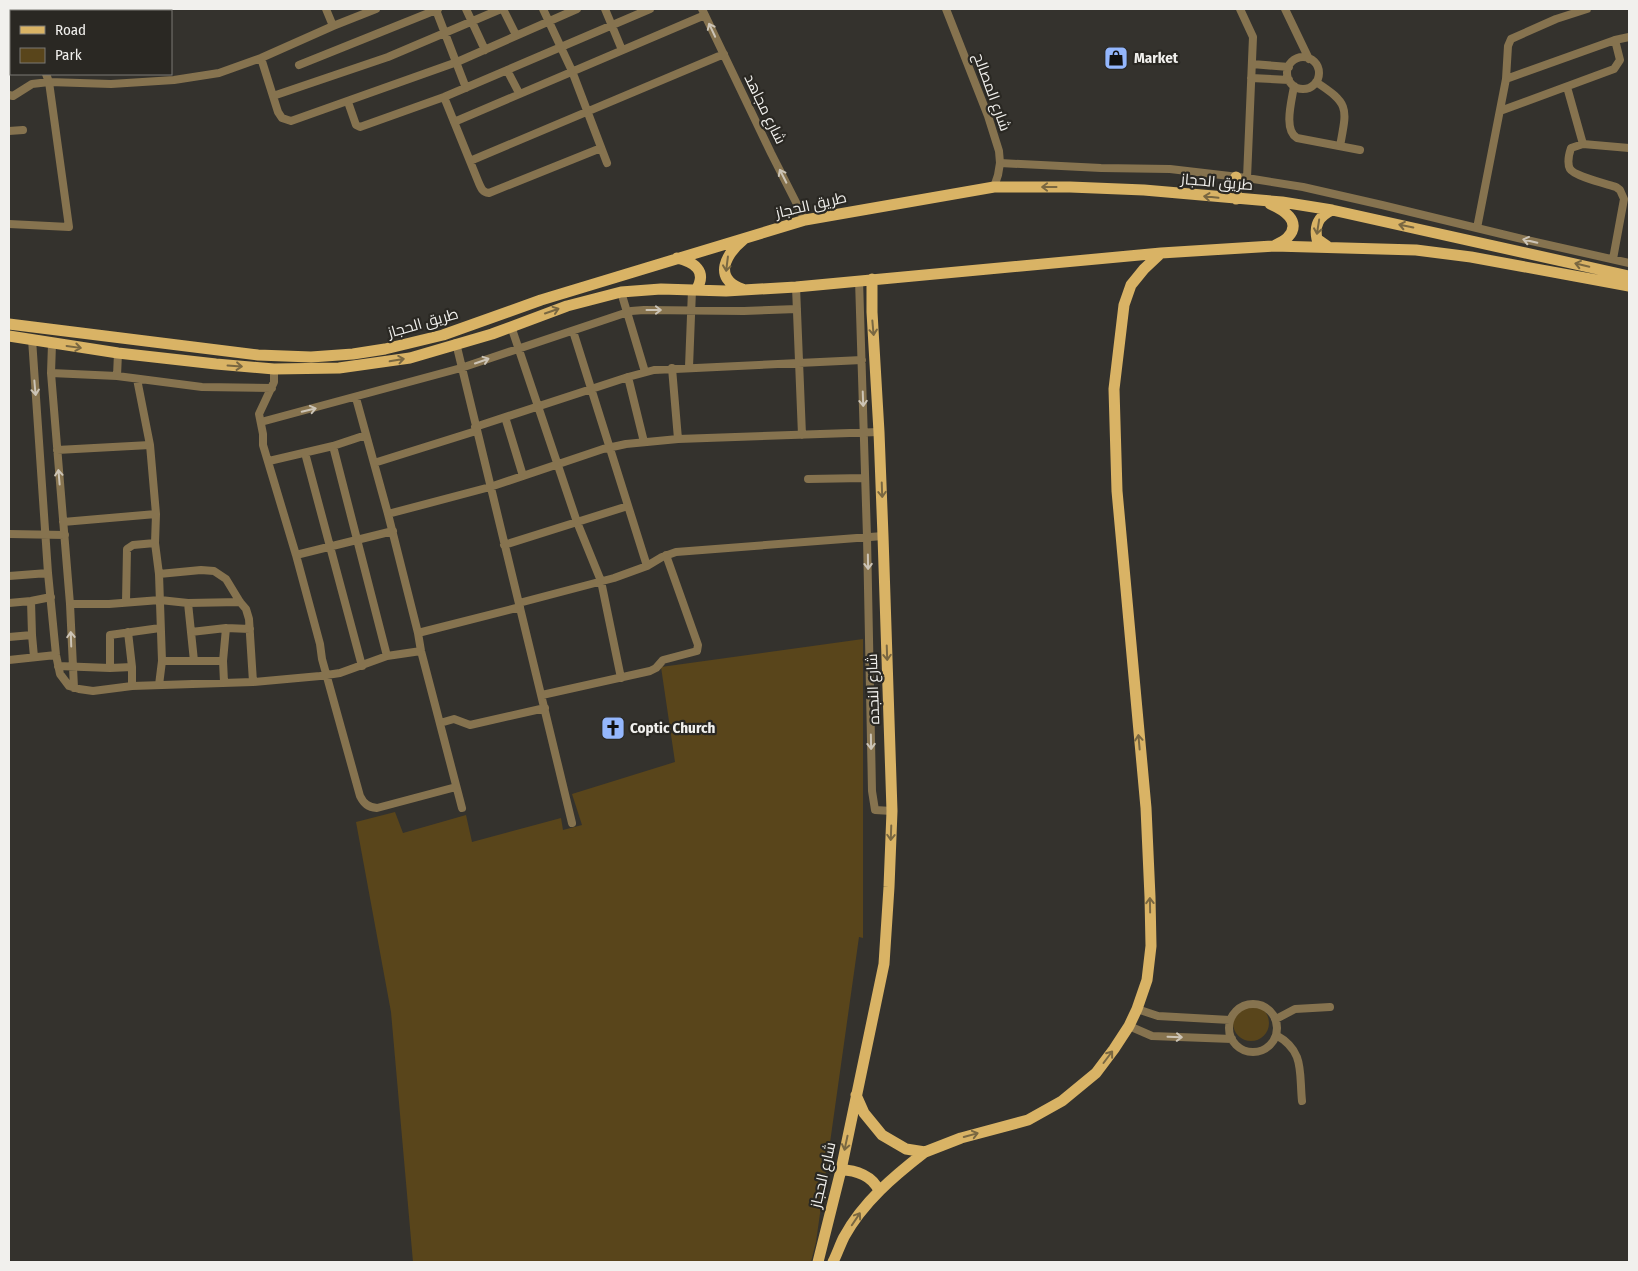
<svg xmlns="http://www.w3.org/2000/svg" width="1638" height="1271" font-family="'Fira Sans Condensed',Cairo,sans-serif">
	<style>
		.green { fill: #59451b }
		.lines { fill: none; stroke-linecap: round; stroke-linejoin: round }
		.minor { stroke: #86734f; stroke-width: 8 }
		.primary { stroke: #d9b365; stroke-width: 11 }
		.oneway { stroke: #ccc4b6 }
		.oneway2 { stroke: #796741 }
		.labels { text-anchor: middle; stroke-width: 4.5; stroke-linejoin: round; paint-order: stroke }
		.poi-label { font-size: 15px; font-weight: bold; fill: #f1f0ed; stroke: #2a2823; text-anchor: start }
		.street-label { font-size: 15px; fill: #f1f0ed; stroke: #2a2823 }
	</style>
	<rect width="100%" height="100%" fill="#34322d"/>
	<!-- green -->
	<path class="green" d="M863,639V938L859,937L816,1242L811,1262H413L391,1012L356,822L395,812L403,833L466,815L472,842L561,818L563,830L582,825L572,794L675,762L661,667Z
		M1233 1023a18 18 0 1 1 36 0a18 18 0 1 1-36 0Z"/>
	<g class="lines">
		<!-- minor -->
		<path class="minor" d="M17,9L18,11
			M326,9L333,26
			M438,9L436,10L466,88
			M466,9L485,50
			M503,9L516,35
			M543,9L572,71L607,163
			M605,9L622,50
			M702,9L771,153L805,220
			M946,9L988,116L999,151L1000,163L998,175L994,187
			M1240,9L1253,37L1247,178
			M1285,9L1309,59
			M43,11L48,9
			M9,50L11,52
			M1287 73a16 16 0 1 1 32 0a16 16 0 1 1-32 0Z
			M261,58L278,112L282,118L291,121L457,62L577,9
			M1252,64L1289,67
			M299,65L436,10L435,9
			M507,70L519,93
			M1251,78L1289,80
			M1506,79L1508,46L1511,39L1556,19L1587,9
			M1316,82C1350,104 1347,108 1340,146
			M1294,86C1292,100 1283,130 1297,138L1360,150
			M1567,87L1583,144L1571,148C1569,154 1567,163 1570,169C1574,176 1607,184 1616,187L1620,190L1624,199L1613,259
			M9,95L13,96L32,84L49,82L111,84L174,80L219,73L261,58L333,26L376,9
			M273,96L388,57L501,9
			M444,97L478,181C481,188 482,192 489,193L601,148
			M348,102L356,125L360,127L444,97L650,9
			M1500,111L1614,69L1620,60L1615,40
			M454,122L705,15
			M9,131L23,130
			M1583,144L1629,148
			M470,161L724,54
			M1000,163L1101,168L1170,169L1247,178L1303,187L1382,205L1518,238L1629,263
			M9,224L69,227L49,82L46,74
			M1477,228L1506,79L1615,40L1629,37
			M859,280L867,537L872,791L875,810L892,811
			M796,287L802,435
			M621,292L645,372
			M511,326L577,522L601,581L621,678
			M573,331L647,566
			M32,339L48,573L56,655L60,674L69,686L79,689L93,691L132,686L253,682L320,676L340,673L387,656L421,651
			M456,343L572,823
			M52,344L51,373L70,604L74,688
			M689,367L692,290
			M672,368L678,439
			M274,369V382L259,414L263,434V445L296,555L320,644L322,659L360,796C364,804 368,807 377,808L456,787
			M51,373L117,376L202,387L272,388
			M117,376L118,353
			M628,377L644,442
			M137,379L150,445L156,514L155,543L159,574L162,661L159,685
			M356,398L388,514L418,633L421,651L462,808
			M505,417L523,476
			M261,422L461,368L631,311L644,310L744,311L797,309
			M475,427L628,377L654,370L862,360
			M333,446L387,656
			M57,450L150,445
			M305,453L362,666
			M269,461L333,446L366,435
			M374,463L476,431
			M808,479L865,478
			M388,514L490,487L603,449L626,444L678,439L879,432
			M63,522L156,514
			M9,534L65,535
			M504,545L628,506
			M296,555L393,531
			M159,574L201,570L214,571L226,579L240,602L246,609L249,619L253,682
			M9,576L48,573
			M31,601L32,635L34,657
			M126,602L127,549L133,545L155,543
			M9,603L31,601L51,597
			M188,603L194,661
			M519,603L614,578L647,566L662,557L676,552L883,536
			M70,604H109L160,600L188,603L240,602
			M128,632L132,667V686
			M191,632L226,628L250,629
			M418,633L520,607
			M9,637L32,635
			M9,660L56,655
			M162,661H223
			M58,666L110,668L132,667
			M110,668V635L160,628
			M224,682L223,661L226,628
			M542,695L650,671L656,668L663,660L697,651L698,645L666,555
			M440,723L454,719L470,725L545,708
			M1229 1028a24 24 0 1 1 48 0a24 24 0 1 1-48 0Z
			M1137,1009L1158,1016L1230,1020
			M1276,1019L1295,1009L1330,1007
			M1129,1026L1152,1036L1232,1039
			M1276,1035C1305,1051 1299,1072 1302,1101"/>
		<!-- primary -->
		<path class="primary" d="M1236,199V177
			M1270,204C1282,209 1303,221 1288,237C1285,241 1278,243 1274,246
			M1327,246L1317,239C1314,225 1319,216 1332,210
			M677,258C694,262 708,271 696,290
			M742,289C712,278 726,254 744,239
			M9,324L258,355L311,357L353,354L385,349L443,335L541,300L805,220L994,187H1070L1144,190L1282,202L1332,210L1629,276
			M9,336L118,353L216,364L274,369L339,368L410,358L492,334L567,306L621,292L661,289L726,291L796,287L1161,253L1274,246L1416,250L1471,257L1629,286
			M856,1095L864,1113L882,1135L906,1149L925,1152L961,1138L1028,1120L1062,1101L1096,1073L1114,1049L1129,1026L1137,1009L1147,980L1151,946L1150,897L1146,808L1117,491L1114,389L1124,305L1131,285L1144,269L1161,253
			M841,1170C856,1170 873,1176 879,1191
			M818,1262L841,1170L884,964L889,887L892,811L883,536L879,432L872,312V279
			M833,1262C837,1254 840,1245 844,1237C863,1202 894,1176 925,1152"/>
	</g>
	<!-- one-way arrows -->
	<defs><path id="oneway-shaft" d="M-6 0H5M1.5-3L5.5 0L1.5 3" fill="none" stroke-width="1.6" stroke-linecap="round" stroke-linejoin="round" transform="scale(1.25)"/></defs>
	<g class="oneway">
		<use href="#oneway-shaft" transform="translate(712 30) rotate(-115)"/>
		<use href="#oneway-shaft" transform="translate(783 176) rotate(-117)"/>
		<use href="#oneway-shaft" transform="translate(1530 241) rotate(-167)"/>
		<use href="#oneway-shaft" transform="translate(654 310)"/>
		<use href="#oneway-shaft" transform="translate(482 361) rotate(-19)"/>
		<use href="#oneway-shaft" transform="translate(35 388) rotate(85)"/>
		<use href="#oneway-shaft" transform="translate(863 399) rotate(88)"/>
		<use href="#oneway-shaft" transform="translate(309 410) rotate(-14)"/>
		<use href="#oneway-shaft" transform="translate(59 477) rotate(-95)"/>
		<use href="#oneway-shaft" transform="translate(868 562) rotate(89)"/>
		<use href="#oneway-shaft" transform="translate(71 639) rotate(-92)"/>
		<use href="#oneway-shaft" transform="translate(871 742) rotate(89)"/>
		<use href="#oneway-shaft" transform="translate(1175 1037) rotate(2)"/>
	</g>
	<g class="oneway2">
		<use href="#oneway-shaft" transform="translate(1049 187) rotate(180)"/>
		<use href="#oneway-shaft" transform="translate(1211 197) rotate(-174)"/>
		<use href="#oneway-shaft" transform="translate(1406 226) rotate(-168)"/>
		<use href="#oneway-shaft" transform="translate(1318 227) rotate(99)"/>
		<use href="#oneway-shaft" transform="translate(727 264) rotate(97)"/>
		<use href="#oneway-shaft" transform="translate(1582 265) rotate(-167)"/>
		<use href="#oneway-shaft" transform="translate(552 311) rotate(-19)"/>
		<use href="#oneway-shaft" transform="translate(873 328) rotate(85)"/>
		<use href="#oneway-shaft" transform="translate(74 347) rotate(8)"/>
		<use href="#oneway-shaft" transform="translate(397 360) rotate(-10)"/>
		<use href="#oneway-shaft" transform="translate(235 366) rotate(4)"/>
		<use href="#oneway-shaft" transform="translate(882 490) rotate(88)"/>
		<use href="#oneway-shaft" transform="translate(887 653) rotate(88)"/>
		<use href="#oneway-shaft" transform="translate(1139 742) rotate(-95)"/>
		<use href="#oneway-shaft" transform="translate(891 833) rotate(92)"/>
		<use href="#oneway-shaft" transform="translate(1150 905) rotate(-91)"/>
		<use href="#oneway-shaft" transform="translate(1108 1057) rotate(-53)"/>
		<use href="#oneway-shaft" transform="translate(971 1135) rotate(-15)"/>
		<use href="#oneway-shaft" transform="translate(846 1143) rotate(102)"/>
		<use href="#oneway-shaft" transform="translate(856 1219) rotate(-56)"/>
	</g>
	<!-- icons -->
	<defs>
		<g id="shop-square" transform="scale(1.25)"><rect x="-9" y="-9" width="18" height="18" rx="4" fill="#94b7fd" stroke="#2a2823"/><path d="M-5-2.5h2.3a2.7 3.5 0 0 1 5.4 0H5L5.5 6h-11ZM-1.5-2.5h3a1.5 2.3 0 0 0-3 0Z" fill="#111"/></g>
		<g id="church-square" transform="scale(1.25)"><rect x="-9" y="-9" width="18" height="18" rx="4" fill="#94b7fd" stroke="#2a2823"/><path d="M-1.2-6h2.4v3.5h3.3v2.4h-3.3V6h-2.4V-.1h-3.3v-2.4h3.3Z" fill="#111"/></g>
	</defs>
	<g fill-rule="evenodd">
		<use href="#shop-square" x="1116" y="58"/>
		<use href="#church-square" x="613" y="728"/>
	</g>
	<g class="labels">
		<!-- poi labels -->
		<g class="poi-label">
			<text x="1134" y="63">Market</text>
			<text x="630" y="733">Coptic Church</text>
		</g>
		<!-- street labels -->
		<g class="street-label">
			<text transform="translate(992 92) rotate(70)" y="5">شارع المصالح</text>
			<text transform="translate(765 109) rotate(64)" y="5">شارع مجاهد</text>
			<text transform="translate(1217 182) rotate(5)" y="5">طريق الحجاز</text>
			<text transform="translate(811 205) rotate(-13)" y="5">طريق الحجاز</text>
			<text transform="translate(423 323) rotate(-16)" y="5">طريق الحجاز</text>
			<text transform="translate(873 689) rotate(-92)" y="5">شارع النجده</text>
			<text transform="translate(823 1175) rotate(-77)" y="5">شارع الحجاز</text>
		</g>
	</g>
	<!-- border -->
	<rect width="1638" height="1271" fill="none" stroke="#f1f0ed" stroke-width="20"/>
	<!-- legend -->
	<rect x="10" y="10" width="162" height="65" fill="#2a2823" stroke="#7a7874"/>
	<rect x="20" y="26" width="25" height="8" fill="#d9b365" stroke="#7a7874"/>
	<text x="55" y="35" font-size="15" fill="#f1f0ed">Road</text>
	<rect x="20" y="48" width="25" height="15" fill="#59451b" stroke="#7a7874"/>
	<text x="55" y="60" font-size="15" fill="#f1f0ed">Park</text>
</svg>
